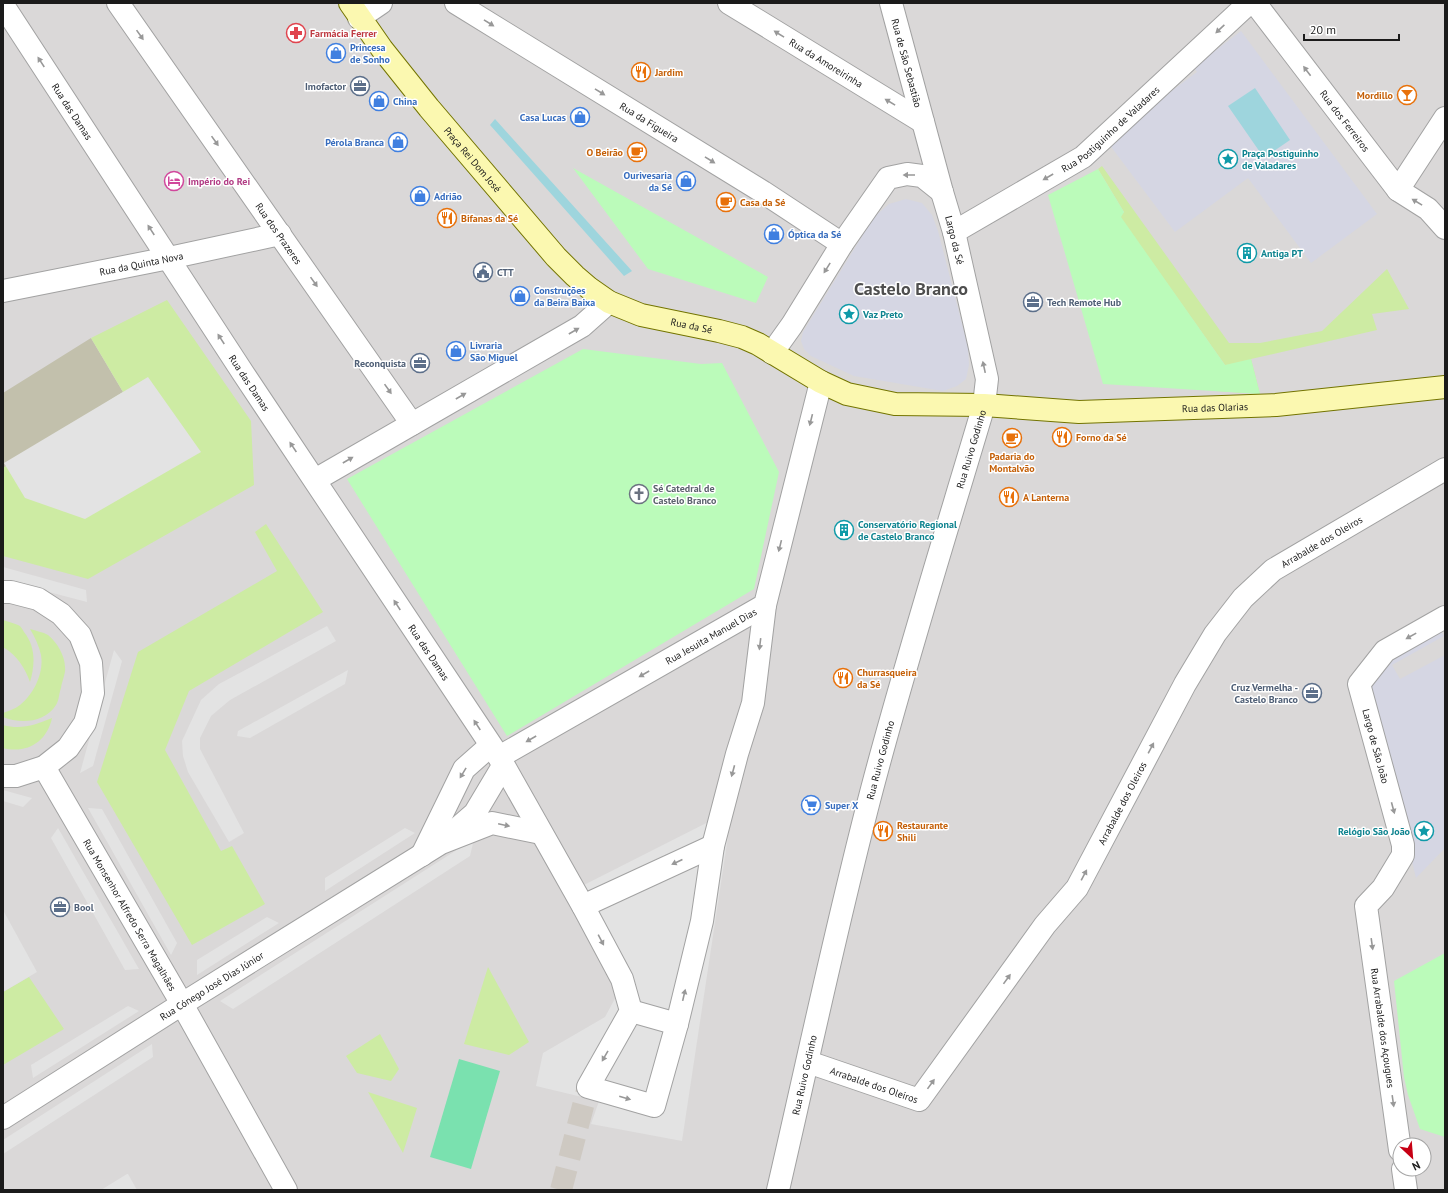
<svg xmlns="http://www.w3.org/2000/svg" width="1448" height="1193" font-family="'PT Sans',sans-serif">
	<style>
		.residential { fill: #dad8d8; fill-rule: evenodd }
		.construction { fill: #c2c0ac }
		.grass { fill: #cdeba3 }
		.park { fill: #bbfbba }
		.pitch { fill: #7ae1af }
		.parking { fill: #e3e3e3 }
		.plaza { fill: #d5d6e3 }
		.water { fill: #9ed5dd }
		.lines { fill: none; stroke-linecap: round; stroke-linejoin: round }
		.minor-tunnel { stroke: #cec9c2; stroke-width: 22; stroke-dasharray: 22 11; stroke-linecap: butt }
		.minor-casing { stroke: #a2a2a2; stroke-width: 24 }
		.secondary-casing { stroke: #737401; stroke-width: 24 }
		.minor { stroke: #fff; stroke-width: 22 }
		.secondary { stroke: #fbf8b0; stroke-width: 22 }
		.oneway { fill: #989898 }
		.labels { text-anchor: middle; stroke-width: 3; stroke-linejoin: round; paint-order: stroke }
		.health-label { font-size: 10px; font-weight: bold; fill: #be3a42; stroke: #fff; text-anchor: start }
		.shop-label { font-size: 10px; font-weight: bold; fill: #366cbe; stroke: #fff; text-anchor: start }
		.street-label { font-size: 10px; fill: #1b1b1b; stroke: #fff }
		.food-label { font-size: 10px; font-weight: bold; fill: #c56008; stroke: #fff; text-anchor: start }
		.service-label { font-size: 10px; font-weight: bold; fill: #4e5e75; stroke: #fff; text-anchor: end }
		.culture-label { font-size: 10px; font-weight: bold; fill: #0d838f; stroke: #fff; text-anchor: start }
		.hotel-label { font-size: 10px; font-weight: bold; fill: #b23c85; stroke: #fff; text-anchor: start }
		.worship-label { font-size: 10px; font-weight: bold; fill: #5b616d; stroke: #fff; text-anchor: start }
		.town-label { font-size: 18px; font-weight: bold; fill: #4e4e4e; stroke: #fff }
	</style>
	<rect width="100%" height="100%" fill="#eee8e0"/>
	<!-- residential -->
	<path class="residential" d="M3,3H1445V1190H3ZM1400,1145H1424V1169H1400Z"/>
	<!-- construction -->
	<path class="construction" d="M91,338L123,392L3,468V393Z"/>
	<!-- grass -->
	<path class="grass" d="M1102,166L1229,343H1260L1322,331L1387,269L1409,309L1372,314L1377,330L1251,359L1260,394L1216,391L1225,365L1120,217L1124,212L1098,169Z
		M167,300L251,421L254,485L88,579L3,556V468L123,392L91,338Z
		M266,524L323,612L189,691L165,750L221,851L232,846L265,904L192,945L97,782L138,652L277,571L255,532Z
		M3,620C8,622 14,623 18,625C21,626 22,629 24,632C36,647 35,665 30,682C25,668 17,655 3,647Z
		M30,629C36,631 43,632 48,635C57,642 65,656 65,667C66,673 62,681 61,688C59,693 59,701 56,705C45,723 20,724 3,717V713C8,711 15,709 20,705C34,694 44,673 41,655C39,646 35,637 30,629Z
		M52,718C47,742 27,754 3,748V725C21,730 35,725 52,718Z
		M488,967L529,1042L509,1055L464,1044Z
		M29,977L64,1029L3,1065V992Z
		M380,1034L399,1069L391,1081L357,1073L346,1056Z
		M368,1092L417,1108L403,1153Z"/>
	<!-- park -->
	<path class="park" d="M573,168L768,277L756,303L648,269Z
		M1098,169L1124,212L1121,217L1225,365L1251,359L1260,394L1103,384L1048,195Z
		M583,349L701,364L722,363L779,472L754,589L507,736L347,479Z
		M1445,953V1137L1420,1129L1408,1095L1404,1077L1394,981Z"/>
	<!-- pitch -->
	<path class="pitch" d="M459,1059L500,1071L471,1169L430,1157Z"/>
	<!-- parking -->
	<path class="parking" d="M148,377L201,452L85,519L25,498L4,463Z
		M3,567L86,590L87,602L3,580Z
		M327,626L336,641L230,700L211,716L200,738V749L244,833L229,842L188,772L183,756L182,741L201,700L219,684Z
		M114,650L122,661L93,766L80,773Z
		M348,670L345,684L250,738L237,736L238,731Z
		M3,790L32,798L23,807L3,801Z
		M88,808L102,809L177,943L171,955Z
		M732,810L682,1141L591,1124L599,1101L536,1086L543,1053L605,1017L619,991L574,890Z
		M58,828L139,969L125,970L51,838Z
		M405,828L415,833L325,891V878Z
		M474,839L470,856L233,1009L220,1001Z
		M3,910L37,972L3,992Z
		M267,917L279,923L197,975V960Z
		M128,1006L139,1011L33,1078L31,1065Z
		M152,1044L153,1057L3,1154V1140Z
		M128,1174L137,1190H101L127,1174Z"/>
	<!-- plaza -->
	<path class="plaza" d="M1241,31L1377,214L1311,263L1248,178L1175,232L1106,140L1197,72L1194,67Z
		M906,199L922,203L932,215L938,231L968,347L969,365L966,379L957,386L943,391L854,376L811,356L804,349L801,341L803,332L874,217L889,204Z
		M1440,630L1444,636L1392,665L1400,679L1445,655V848L1416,878L1369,682L1377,667Z"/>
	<!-- water -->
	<path class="water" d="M1255,88L1290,140L1264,158L1228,106Z
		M495,119L632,271L624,276L490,125Z"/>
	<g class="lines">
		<!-- minor-tunnel -->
		<path class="minor-tunnel" d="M561,1190L588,1087"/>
		<!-- minor casing -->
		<g class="minor-casing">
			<g id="minor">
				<path id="s1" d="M118,3L412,424"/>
				<path id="s2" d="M456,3L763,192L842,244"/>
				<path id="s3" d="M729,3L923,122"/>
				<path id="s4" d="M1255,3L1398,190L1428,209L1445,228"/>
				<path id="s5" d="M3,5L243,373L499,757L583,906L622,979L631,1011L588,1087L654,1106L677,1024L702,921L713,846L737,754L753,703L765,605"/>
				<path d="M359,18L381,3"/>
				<path d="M1398,190L1445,118"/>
				<path id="s6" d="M954,232L1083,157L1249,3"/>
				<path id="s7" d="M3,291L169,258L280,234"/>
				<path d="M772,353L792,325L842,244L888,178L907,174L922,176L942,192"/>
				<path d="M315,480L582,326L609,302"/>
				<path d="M3,592H11L38,599L61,614L80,635L91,663L93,693L85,723L68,748L44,767L16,776H3"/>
				<path id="s8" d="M499,757L765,605L821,382"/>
				<path id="s9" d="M44,767L182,1004L286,1190"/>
				<path d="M452,833L475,813L503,766"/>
				<path d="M422,855L464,769L490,746"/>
				<path d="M583,906L713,846"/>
				<path d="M631,1011L677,1024"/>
				<path id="s10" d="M808,1062L919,1100L1045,925L1077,888L1185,684L1215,634L1243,598L1273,570L1445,469"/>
				<path id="s11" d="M3,1118L182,1004L441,843L492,823L541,833"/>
				<path d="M1400,1150L1366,906L1383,888L1403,855V845L1359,684L1385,651L1445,617"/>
				<path d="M1403,1169L1406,1190"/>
				<path id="s12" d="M778,1190C809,1056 837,922 872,789C906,660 946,533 984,405L987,379L954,232L942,192L891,3"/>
			</g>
		</g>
		<!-- secondary casing -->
		<g class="secondary-casing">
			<g id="secondary">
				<path id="s13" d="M350,3L382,49L429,108L556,257L575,276L589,288L609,302L641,315L719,331L742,337L758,344L821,382L847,394L895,404L984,405L1079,412L1276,405L1445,387"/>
			</g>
		</g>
		<!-- minor -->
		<use href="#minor" class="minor"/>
		<!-- secondary -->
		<use href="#secondary" class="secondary"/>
	</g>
	<!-- one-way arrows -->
	<defs><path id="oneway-solid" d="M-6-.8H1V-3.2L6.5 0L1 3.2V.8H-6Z"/></defs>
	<g class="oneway">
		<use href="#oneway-solid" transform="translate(489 23) rotate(32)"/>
		<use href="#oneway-solid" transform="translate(1220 29) rotate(137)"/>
		<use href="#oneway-solid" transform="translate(779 34) rotate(-148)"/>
		<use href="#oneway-solid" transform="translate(140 35) rotate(55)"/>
		<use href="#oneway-solid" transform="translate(41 62) rotate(-123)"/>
		<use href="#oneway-solid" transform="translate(1307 71) rotate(-127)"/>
		<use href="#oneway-solid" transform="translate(600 92) rotate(32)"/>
		<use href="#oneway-solid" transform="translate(890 102) rotate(-149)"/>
		<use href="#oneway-solid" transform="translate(215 141) rotate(55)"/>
		<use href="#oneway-solid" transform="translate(710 160) rotate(32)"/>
		<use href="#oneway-solid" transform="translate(909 175) rotate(-180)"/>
		<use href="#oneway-solid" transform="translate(1048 177) rotate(150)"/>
		<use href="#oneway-solid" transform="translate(1417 202) rotate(-149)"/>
		<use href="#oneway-solid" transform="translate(151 230) rotate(-123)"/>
		<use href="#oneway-solid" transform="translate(827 268) rotate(122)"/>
		<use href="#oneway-solid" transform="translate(314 282) rotate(55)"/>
		<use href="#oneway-solid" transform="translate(574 331) rotate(-30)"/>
		<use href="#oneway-solid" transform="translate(221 339) rotate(-123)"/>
		<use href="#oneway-solid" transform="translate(984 367) rotate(-102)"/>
		<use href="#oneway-solid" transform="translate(388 389) rotate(55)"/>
		<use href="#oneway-solid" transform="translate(461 396) rotate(-30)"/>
		<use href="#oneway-solid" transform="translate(811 420) rotate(104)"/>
		<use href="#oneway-solid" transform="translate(293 447) rotate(-124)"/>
		<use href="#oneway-solid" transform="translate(348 460) rotate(-30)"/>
		<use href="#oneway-solid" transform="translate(780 546) rotate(104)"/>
		<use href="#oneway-solid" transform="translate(397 605) rotate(-123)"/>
		<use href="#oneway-solid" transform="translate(1411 636) rotate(151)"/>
		<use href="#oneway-solid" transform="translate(760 644) rotate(97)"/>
		<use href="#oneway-solid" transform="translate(644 674) rotate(150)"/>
		<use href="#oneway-solid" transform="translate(477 725) rotate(-123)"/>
		<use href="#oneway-solid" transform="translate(531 739) rotate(150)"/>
		<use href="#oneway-solid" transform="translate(1151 748) rotate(-62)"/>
		<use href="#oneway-solid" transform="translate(733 771) rotate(105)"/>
		<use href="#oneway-solid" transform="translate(463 773) rotate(121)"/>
		<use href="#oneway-solid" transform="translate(1393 808) rotate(75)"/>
		<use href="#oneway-solid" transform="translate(504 825) rotate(12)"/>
		<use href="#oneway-solid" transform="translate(677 862) rotate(155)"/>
		<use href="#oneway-solid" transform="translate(1084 875) rotate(-62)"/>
		<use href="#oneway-solid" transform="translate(601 940) rotate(62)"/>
		<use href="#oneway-solid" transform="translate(1372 944) rotate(82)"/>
		<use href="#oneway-solid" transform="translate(1007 979) rotate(-54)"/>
		<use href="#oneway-solid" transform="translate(684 995) rotate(-77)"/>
		<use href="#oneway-solid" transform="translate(605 1056) rotate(120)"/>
		<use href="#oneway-solid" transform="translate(931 1084) rotate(-54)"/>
		<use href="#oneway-solid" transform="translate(625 1098) rotate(16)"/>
		<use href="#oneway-solid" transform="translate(1393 1101) rotate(82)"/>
	</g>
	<!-- icons -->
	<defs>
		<g id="pharmacy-ring" transform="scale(1)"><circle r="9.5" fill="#fff" stroke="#e0444e" stroke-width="1.5"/><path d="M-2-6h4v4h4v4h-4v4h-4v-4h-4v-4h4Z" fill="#e0444e"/></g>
		<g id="shop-ring" transform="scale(1)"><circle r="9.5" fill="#fff" stroke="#3f7fe0" stroke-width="1.5"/><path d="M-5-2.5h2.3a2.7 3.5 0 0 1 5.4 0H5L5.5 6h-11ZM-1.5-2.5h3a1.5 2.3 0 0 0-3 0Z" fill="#3f7fe0"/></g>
		<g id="restaurant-ring" transform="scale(1)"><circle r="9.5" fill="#fff" stroke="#e8710a" stroke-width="1.5"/><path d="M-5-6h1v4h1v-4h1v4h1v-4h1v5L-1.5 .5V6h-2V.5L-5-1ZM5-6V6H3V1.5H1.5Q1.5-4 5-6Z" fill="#e8710a"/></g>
		<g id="office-ring" transform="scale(1)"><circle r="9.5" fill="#fff" stroke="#5c6f8a" stroke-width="1.5"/><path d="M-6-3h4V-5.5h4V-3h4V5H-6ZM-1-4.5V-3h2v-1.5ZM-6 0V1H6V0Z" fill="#5c6f8a"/></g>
		<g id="bar-ring" transform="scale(1)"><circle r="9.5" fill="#fff" stroke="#e8710a" stroke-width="1.5"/><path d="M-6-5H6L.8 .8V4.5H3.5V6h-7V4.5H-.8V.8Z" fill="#e8710a"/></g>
		<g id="cafe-ring" transform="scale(1)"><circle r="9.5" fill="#fff" stroke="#e8710a" stroke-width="1.5"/><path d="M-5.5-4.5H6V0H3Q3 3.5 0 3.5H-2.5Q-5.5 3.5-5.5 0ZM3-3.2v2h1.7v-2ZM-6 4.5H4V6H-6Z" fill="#e8710a"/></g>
		<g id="sight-ring" transform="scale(1)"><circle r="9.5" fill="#fff" stroke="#0f9aa8" stroke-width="1.5"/><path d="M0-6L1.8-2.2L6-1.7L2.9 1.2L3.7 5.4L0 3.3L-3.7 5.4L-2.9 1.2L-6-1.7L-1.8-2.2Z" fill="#0f9aa8"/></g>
		<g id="hotel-ring" transform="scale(1)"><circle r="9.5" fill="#fff" stroke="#d1479c" stroke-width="1.5"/><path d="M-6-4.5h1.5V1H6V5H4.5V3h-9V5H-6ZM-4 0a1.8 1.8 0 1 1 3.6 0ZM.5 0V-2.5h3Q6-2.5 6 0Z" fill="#d1479c"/></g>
		<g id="building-ring" transform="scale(1)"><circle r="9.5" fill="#fff" stroke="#0f9aa8" stroke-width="1.5"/><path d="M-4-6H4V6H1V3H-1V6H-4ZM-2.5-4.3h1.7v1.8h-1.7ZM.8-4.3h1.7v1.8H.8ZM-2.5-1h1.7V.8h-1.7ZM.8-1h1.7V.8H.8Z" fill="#0f9aa8"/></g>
		<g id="civic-ring" transform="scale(1)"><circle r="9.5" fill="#fff" stroke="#5c6f8a" stroke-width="1.5"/><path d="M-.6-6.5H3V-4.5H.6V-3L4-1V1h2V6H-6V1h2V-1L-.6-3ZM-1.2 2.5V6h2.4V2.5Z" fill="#5c6f8a"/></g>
		<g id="church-ring" transform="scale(1)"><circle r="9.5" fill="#fff" stroke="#6b7280" stroke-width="1.5"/><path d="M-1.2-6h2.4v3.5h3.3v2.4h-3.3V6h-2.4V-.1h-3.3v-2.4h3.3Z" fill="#6b7280"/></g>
		<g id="supermarket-ring" transform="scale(1)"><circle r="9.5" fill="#fff" stroke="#3f7fe0" stroke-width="1.5"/><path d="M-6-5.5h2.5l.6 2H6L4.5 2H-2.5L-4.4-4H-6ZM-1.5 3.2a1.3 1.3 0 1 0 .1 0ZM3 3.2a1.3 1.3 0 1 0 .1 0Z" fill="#3f7fe0"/></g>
	</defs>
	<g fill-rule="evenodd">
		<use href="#pharmacy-ring" x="296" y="33"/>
		<use href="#shop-ring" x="336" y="53"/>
		<use href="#restaurant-ring" x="641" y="72"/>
		<use href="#office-ring" x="360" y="86"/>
		<use href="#bar-ring" x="1407" y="95"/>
		<use href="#shop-ring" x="379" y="101"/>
		<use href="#shop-ring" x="580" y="117"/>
		<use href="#shop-ring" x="398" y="142"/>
		<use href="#cafe-ring" x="637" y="152"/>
		<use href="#sight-ring" x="1228" y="159"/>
		<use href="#hotel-ring" x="174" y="181"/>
		<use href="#shop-ring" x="686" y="181"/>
		<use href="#shop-ring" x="420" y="196"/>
		<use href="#cafe-ring" x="726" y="202"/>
		<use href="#restaurant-ring" x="447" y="218"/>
		<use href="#shop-ring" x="774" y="234"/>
		<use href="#building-ring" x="1247" y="253"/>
		<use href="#civic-ring" x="483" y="272"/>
		<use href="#shop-ring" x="520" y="296"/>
		<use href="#office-ring" x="1033" y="302"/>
		<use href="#sight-ring" x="849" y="314"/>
		<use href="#shop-ring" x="456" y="351"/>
		<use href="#office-ring" x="420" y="363"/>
		<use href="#restaurant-ring" x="1062" y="437"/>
		<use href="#cafe-ring" x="1012" y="438"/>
		<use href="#church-ring" x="639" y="494"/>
		<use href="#restaurant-ring" x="1009" y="497"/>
		<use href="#building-ring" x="844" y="530"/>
		<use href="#restaurant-ring" x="843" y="678"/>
		<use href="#office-ring" x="1312" y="693"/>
		<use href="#supermarket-ring" x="811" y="805"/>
		<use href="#restaurant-ring" x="883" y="831"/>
		<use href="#sight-ring" x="1424" y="831"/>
		<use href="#office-ring" x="60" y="907"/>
	</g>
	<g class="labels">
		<!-- health labels -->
		<g class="health-label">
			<text x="310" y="37">Farmácia Ferrer</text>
		</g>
		<!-- shop labels -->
		<g class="shop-label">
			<text x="350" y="51">Princesa<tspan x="350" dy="12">de Sonho</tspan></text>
			<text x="393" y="105">China</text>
			<text x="566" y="121" text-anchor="end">Casa Lucas</text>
			<text x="384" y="146" text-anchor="end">Pérola Branca</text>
			<text x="672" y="179" text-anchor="end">Ourivesaria<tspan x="672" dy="12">da Sé</tspan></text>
			<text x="434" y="200">Adrião</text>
			<text x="788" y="238">Óptica da Sé</text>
			<text x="534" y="294">Construções<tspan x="534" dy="12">da Beira Baixa</tspan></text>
			<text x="470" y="349">Livraria<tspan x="470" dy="12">São Miguel</tspan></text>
			<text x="825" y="809">Super X</text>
		</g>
		<!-- street labels -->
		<g class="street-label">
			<text dy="4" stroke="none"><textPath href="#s3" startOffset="114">Rua da Amoreirinha</textPath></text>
			<text transform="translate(907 63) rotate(75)" y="4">Rua de São Sebastião</text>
			<text dy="4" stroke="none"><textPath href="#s5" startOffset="127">Rua das Damas</textPath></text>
			<text dy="4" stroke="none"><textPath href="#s4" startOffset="148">Rua dos Ferreiros</textPath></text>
			<text dy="4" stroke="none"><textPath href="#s2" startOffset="227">Rua da Figueira</textPath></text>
			<text dy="4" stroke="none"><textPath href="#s6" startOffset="188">Rua Postiguinho de Valadares</textPath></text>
			<text dy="4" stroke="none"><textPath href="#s13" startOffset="199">Praça Rei Dom José</textPath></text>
			<text dy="4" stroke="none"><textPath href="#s1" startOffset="281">Rua dos Prazeres</textPath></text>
			<text transform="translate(955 240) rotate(76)" y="4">Largo da Sé</text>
			<text dy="4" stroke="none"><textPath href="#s7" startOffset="141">Rua da Quinta Nova</textPath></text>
			<text dy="4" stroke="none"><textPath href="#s13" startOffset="483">Rua da Sé</textPath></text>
			<text dy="4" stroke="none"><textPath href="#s5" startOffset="451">Rua das Damas</textPath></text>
			<text dy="4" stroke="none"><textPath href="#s13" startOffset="1024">Rua das Olarias</textPath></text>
			<text dy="4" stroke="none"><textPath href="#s12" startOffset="766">Rua Ruivo Godinho</textPath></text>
			<text dy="4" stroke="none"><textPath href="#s10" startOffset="814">Arrabalde dos Oleiros</textPath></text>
			<text dy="4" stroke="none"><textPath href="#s8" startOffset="244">Rua Jesuita Manuel Dias</textPath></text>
			<text dy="4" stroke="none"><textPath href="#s5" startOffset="775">Rua das Damas</textPath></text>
			<text transform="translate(1376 746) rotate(75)" y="4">Largo de São João</text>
			<text dy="4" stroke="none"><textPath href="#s12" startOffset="442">Rua Ruivo Godinho</textPath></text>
			<text dy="4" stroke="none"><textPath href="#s10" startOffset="478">Arrabalde dos Oleiros</textPath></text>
			<text dy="4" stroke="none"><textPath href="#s9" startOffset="171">Rua Monsenhor Alfredo Serra Magalhães</textPath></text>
			<text dy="4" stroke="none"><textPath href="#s11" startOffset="247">Rua Cónego José Dias Júnior</textPath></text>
			<text transform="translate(1383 1028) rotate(82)" y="4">Rua Arrabalde dos Açougues</text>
			<text dy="4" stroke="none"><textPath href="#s12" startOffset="118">Rua Ruivo Godinho</textPath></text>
			<text dy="4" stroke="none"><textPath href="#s10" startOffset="70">Arrabalde dos Oleiros</textPath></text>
		</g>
		<!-- food labels -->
		<g class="food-label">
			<text x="655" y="76">Jardim</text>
			<text x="1393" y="99" text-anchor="end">Mordillo</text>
			<text x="623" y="156" text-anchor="end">O Beirão</text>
			<text x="740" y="206">Casa da Sé</text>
			<text x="461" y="222">Bifanas da Sé</text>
			<text x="1076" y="441">Forno da Sé</text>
			<text x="1012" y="460" text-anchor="middle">Padaria do<tspan x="1012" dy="12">Montalvão</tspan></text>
			<text x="1023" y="501">A Lanterna</text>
			<text x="857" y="676">Churrasqueira<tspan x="857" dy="12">da Sé</tspan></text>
			<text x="897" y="829">Restaurante<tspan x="897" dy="12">Shili</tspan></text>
		</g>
		<!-- service labels -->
		<g class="service-label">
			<text x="346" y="90">Imofactor</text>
			<text x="497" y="276" text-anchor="start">CTT</text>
			<text x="1047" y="306" text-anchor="start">Tech Remote Hub</text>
			<text x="406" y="367">Reconquista</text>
			<text x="1298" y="691">Cruz Vermelha -<tspan x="1298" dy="12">Castelo Branco</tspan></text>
			<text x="74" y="911" text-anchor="start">Bool</text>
		</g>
		<!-- culture labels -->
		<g class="culture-label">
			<text x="1242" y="157">Praça Postiguinho<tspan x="1242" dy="12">de Valadares</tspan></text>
			<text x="1261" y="257">Antiga PT</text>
			<text x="863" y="318">Vaz Preto</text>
			<text x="858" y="528">Conservatório Regional<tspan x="858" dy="12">de Castelo Branco</tspan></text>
			<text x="1410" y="835" text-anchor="end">Relógio São João</text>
		</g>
		<!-- hotel labels -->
		<g class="hotel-label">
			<text x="188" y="185">Império do Rei</text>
		</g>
		<!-- worship labels -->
		<g class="worship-label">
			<text x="653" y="492">Sé Catedral de<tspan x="653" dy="12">Castelo Branco</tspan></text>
		</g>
		<!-- town labels -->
		<g class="town-label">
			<text x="911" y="295">Castelo Branco</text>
		</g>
	</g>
	<!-- border -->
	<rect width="1448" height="1193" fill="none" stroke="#1b1b1b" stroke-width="8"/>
	<!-- north arrow -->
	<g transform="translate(1412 1157) rotate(154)"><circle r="19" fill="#ffffff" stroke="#a4a4a4"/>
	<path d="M0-3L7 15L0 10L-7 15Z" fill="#c70014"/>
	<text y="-6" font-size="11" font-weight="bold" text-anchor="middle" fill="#1b1b1b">N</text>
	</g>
	<!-- scale -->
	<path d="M1304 34v6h95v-6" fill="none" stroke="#1b1b1b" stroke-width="2"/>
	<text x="1310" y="34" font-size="12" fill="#1b1b1b" stroke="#ffffff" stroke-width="3" paint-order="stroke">20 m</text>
</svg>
